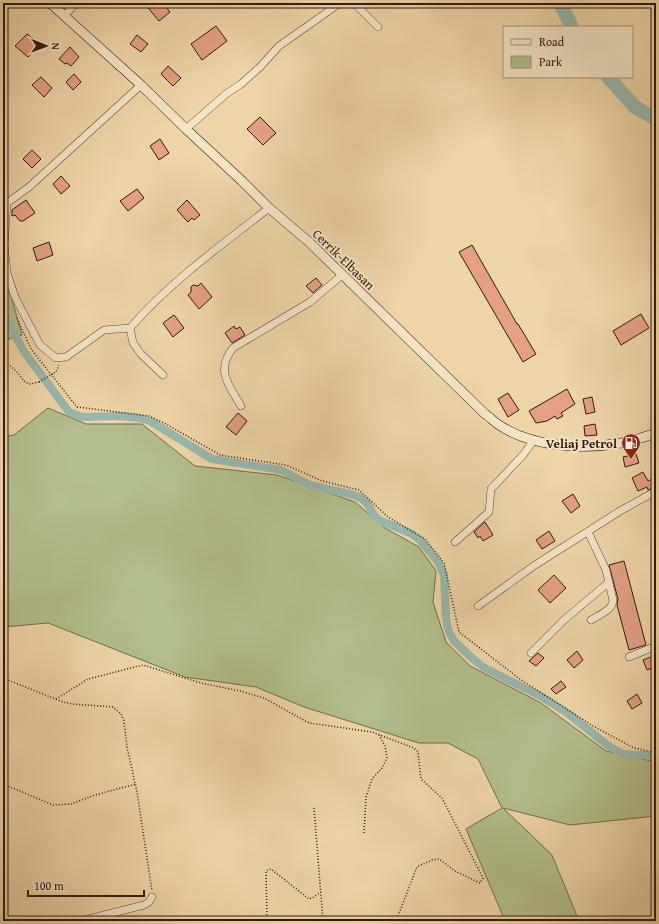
<svg xmlns="http://www.w3.org/2000/svg" width="659" height="924" font-family="'Gentium Book Plus',serif">
	<style>
		.green { fill: #b2be8c; stroke: #726c4e }
		.lines { fill: none; stroke-linecap: round; stroke-linejoin: round }
		.canal { stroke: #9ab8ae; stroke-width: 8 }
		.river { stroke: #9ab8ae; stroke-width: 14 }
		.building { fill: #e4a085; stroke: #311910 }
		.street-casing { stroke: #604836; stroke-width: 8 }
		.secondary-casing { stroke: #311910; stroke-width: 10 }
		.path { stroke: #311910; stroke-width: 1.5; stroke-dasharray: 1 2; stroke-linecap: butt }
		.street { stroke: #f4e4c6; stroke-width: 7 }
		.secondary { stroke: #f4e4c6; stroke-width: 9 }
		.path-bridge { stroke: #311910; stroke-width: 1.5; stroke-dasharray: 1 2; stroke-linecap: butt }
		.labels { text-anchor: middle; stroke-width: 4; stroke-linejoin: round; paint-order: stroke }
		.street-label { font-size: 13px; fill: #311910; stroke: #f4e4c6 }
		.poi-label { font-size: 13px; font-weight: bold; fill: #311910; stroke: #f4e4c6; text-anchor: end }
	</style>
	<rect width="100%" height="100%" fill="#eed5a7"/>
	<filter id="stains"><feTurbulence type="fractalNoise" baseFrequency=".005" numOctaves="4"/><feColorMatrix values="0 0 0 0 .2 0 0 0 0 .09 0 0 0 0 .02 0 0 0 .5 -.17"/></filter>
	<radialGradient id="worn" r=".72"><stop offset=".6" stop-color="#630" stop-opacity="0"/><stop offset="1" stop-color="#630" stop-opacity=".3"/></radialGradient>
	<!-- green -->
	<path class="green" d="M3,268L22,335L3,341Z
		M48,408L86,424H142L195,466L277,475L355,502L385,528L419,547L436,571L433,602L446,642L470,666L541,703L606,751L656,762V816L570,825L503,808L552,855L579,921H505L466,829L502,808L478,759L448,743H419L304,707L256,687L185,677L48,623L3,627V437L14,435Z"/>
	<g class="lines">
		<!-- canal -->
		<path class="canal" d="M3,314L25,353L69,412L82,417L121,416L140,418L150,421L212,459L281,470L310,485L354,495L361,498L367,503L374,515L379,520L412,534L421,541L438,562L444,575L446,618L448,630L454,641L471,657L483,667L542,697L566,712L610,747L624,754L656,756"/>
		<!-- river -->
		<path class="river" d="M560,3L572,27
			M608,77L635,107L656,119"/>
	</g>
	<!-- building -->
	<path class="building" d="M144,3H163L170,12L159,21Z
		M216,26L227,41L202,60L191,44Z
		M27,34L40,44L28,57L15,46Z
		M137,35L148,44L141,52L130,44Z
		M70,47L79,57L71,66L67,63L65,64L59,59Z
		M168,66L181,78L173,86L161,74Z
		M74,74L81,82L73,90L66,82Z
		M41,77L52,88L44,97L32,85Z
		M260,117L276,133L263,145L247,129Z
		M160,139L169,153L159,160L150,146Z
		M32,150L41,159L32,168L23,159Z
		M61,176L70,186L61,194L53,184Z
		M137,189L144,198L128,211L120,201Z
		M26,200L35,213L23,221H20L15,215L12,216V210Z
		M187,200L200,215L194,220L192,218L188,222L177,210Z
		M49,242L53,255L37,261L33,248Z
		M472,245L517,324H518L536,354L523,362L459,252Z
		M316,278L322,285L313,293L306,286Z
		M201,283L212,297L199,309L188,295L191,292V287L193,285L198,286Z
		M641,314L649,328L621,345L613,331Z
		M174,315L184,328L173,337L163,323Z
		M234,326L236,329L240,327L245,335L232,343L225,333Z
		M567,389L575,404L561,413L563,416L557,419L555,416L547,421L536,423L529,411Z
		M508,393L519,410L508,417L498,399Z
		M592,397L595,412L586,414L583,399Z
		M238,413L247,421L236,435L226,427Z
		M595,424L597,435L585,436L584,426Z
		M636,454L639,463L625,467L623,457Z
		M643,472L648,481L656,477V486L648,490L647,487L638,491L632,478Z
		M573,494L580,506L571,513L562,501Z
		M485,522L493,535L483,541L480,536L478,538L474,532Z
		M549,531L555,541L542,549L536,540Z
		M624,561L646,645L629,650L617,605L618,599L609,565Z
		M554,575L566,588L550,603L538,590Z
		M577,651L583,660L574,668L567,660Z
		M538,653L544,658L536,666L529,661Z
		M656,655V666L647,670L643,660Z
		M561,681L566,687L556,694L551,689Z
		M637,694L642,703L632,709L627,701Z"/>
	<g class="lines">
		<!-- street casing -->
		<g class="street-casing">
			<path id="street" d="M354,3L378,27
				M64,16L76,3
				M141,85L29,187L7,203L4,245L7,273L15,297L40,345L56,358L66,357L104,330L130,328C170,282 220,246 269,208
				M186,129L226,94L241,84L260,67L279,46L340,3
				M130,328L133,343L141,354L163,375
				M241,406C229,385 215,371 233,348L310,302L342,275
				M588,532L606,570L613,600C613,610 599,615 591,620
				M455,542L489,512L491,489L523,455L534,440
				M478,606L535,565L620,511L656,491
				M531,653L564,620L609,582
				M629,657L656,646
				M81,921L144,905L149,902L152,897"/>
		</g>
		<!-- secondary casing -->
		<g class="secondary-casing">
			<path id="secondary" d="M50,3L141,85L186,129L242,181L269,208L309,242L485,414C490,417 494,422 499,425C532,447 583,450 621,443C633,441 644,437 656,433"/>
		</g>
		<!-- path -->
		<path class="path" d="M17,318L31,349L77,407L149,416L166,424L220,455L286,465L322,481L359,490L388,517L425,539L444,563L459,632L521,680L593,726L634,748L656,753
			M3,360L16,371L25,382L30,384L39,382
			M54,373L57,370L59,365
			M3,678L63,702L73,704L113,707L121,714L124,721L127,747L137,792L152,891
			M56,699L88,679L143,665L201,683L240,691L264,698L309,723L372,732L414,748L418,752L421,779L442,798L483,878L480,883L455,871L439,859L432,860L417,867L396,921
			M3,784L53,805L71,804L95,795L136,784
			M314,808L323,921
			M364,833L366,797L372,779L382,768L387,758L385,746L379,735
			M267,921L266,871L271,869L309,899L314,897L321,892"/>
		<!-- street -->
		<use href="#street" class="street"/>
		<!-- secondary -->
		<use href="#secondary" class="secondary"/>
		<!-- path-bridge -->
		<path class="path-bridge" d="M39,382L54,373"/>
	</g>
	<!-- icons -->
	<defs>
		<g id="fuel-pin" transform="scale(1)"><path d="M0 17L-7.5 6A9.5 9.5 0 1 1 7.5 6Z" fill="#8f2418" stroke="#f4e4c6"/><path d="M-5.5-6h7V0h2V4h1.3V-2.5L3-4.5l.8-.8L6-3V5H2.5V1h-1V6h-7ZM-4.2-4.7v3.2H.2V-4.7Z" fill="#fff"/></g>
	</defs>
	<g fill-rule="evenodd">
		<use href="#fuel-pin" x="631" y="443"/>
	</g>
	<g class="labels">
		<!-- street labels -->
		<g class="street-label">
			<text transform="translate(344 259) rotate(44)" y="5">Cerrik-Elbasan</text>
		</g>
		<!-- poi labels -->
		<g class="poi-label">
			<text x="617" y="448">Veliaj Petrol</text>
		</g>
	</g>
	<!-- margin -->
	<rect width="659" height="924" fill="none" stroke="#eed5a7" stroke-width="16"/>
	<rect x="4" y="4" width="651" height="916" fill="none" stroke="#311910" stroke-width="2"/>
	<rect x="8" y="8" width="643" height="908" fill="none" stroke="#311910"/>
	<!-- legend -->
	<rect x="503" y="26" width="130" height="52" fill="#f4e4c6" stroke="#a6937d"/>
	<rect x="511" y="39" width="20" height="6" fill="#f4e4c6" stroke="#a6937d"/>
	<text x="539" y="46" font-size="12" fill="#311910">Road</text>
	<rect x="511" y="56" width="20" height="12" fill="#b2be8c" stroke="#a6937d"/>
	<text x="539" y="66" font-size="12" fill="#311910">Park</text>
	<!-- north arrow -->
	<g transform="translate(46 46) rotate(91)" stroke="#f4e4c6" stroke-width="3" paint-order="stroke">
	<path d="M0-3L7 15L0 10L-7 15Z" fill="#311910"/>
	<text y="-6" font-size="11" font-weight="bold" text-anchor="middle" fill="#311910">N</text>
	</g>
	<!-- scale -->
	<path d="M28 890v6h116v-6" fill="none" stroke="#311910" stroke-width="2"/>
	<text x="34" y="890" font-size="12" fill="#311910" stroke="#f4e4c6" stroke-width="3" paint-order="stroke">100 m</text>
	<rect width="100%" height="100%" filter="url(#stains)"/>
	<rect width="100%" height="100%" fill="url(#worn)"/>
</svg>
